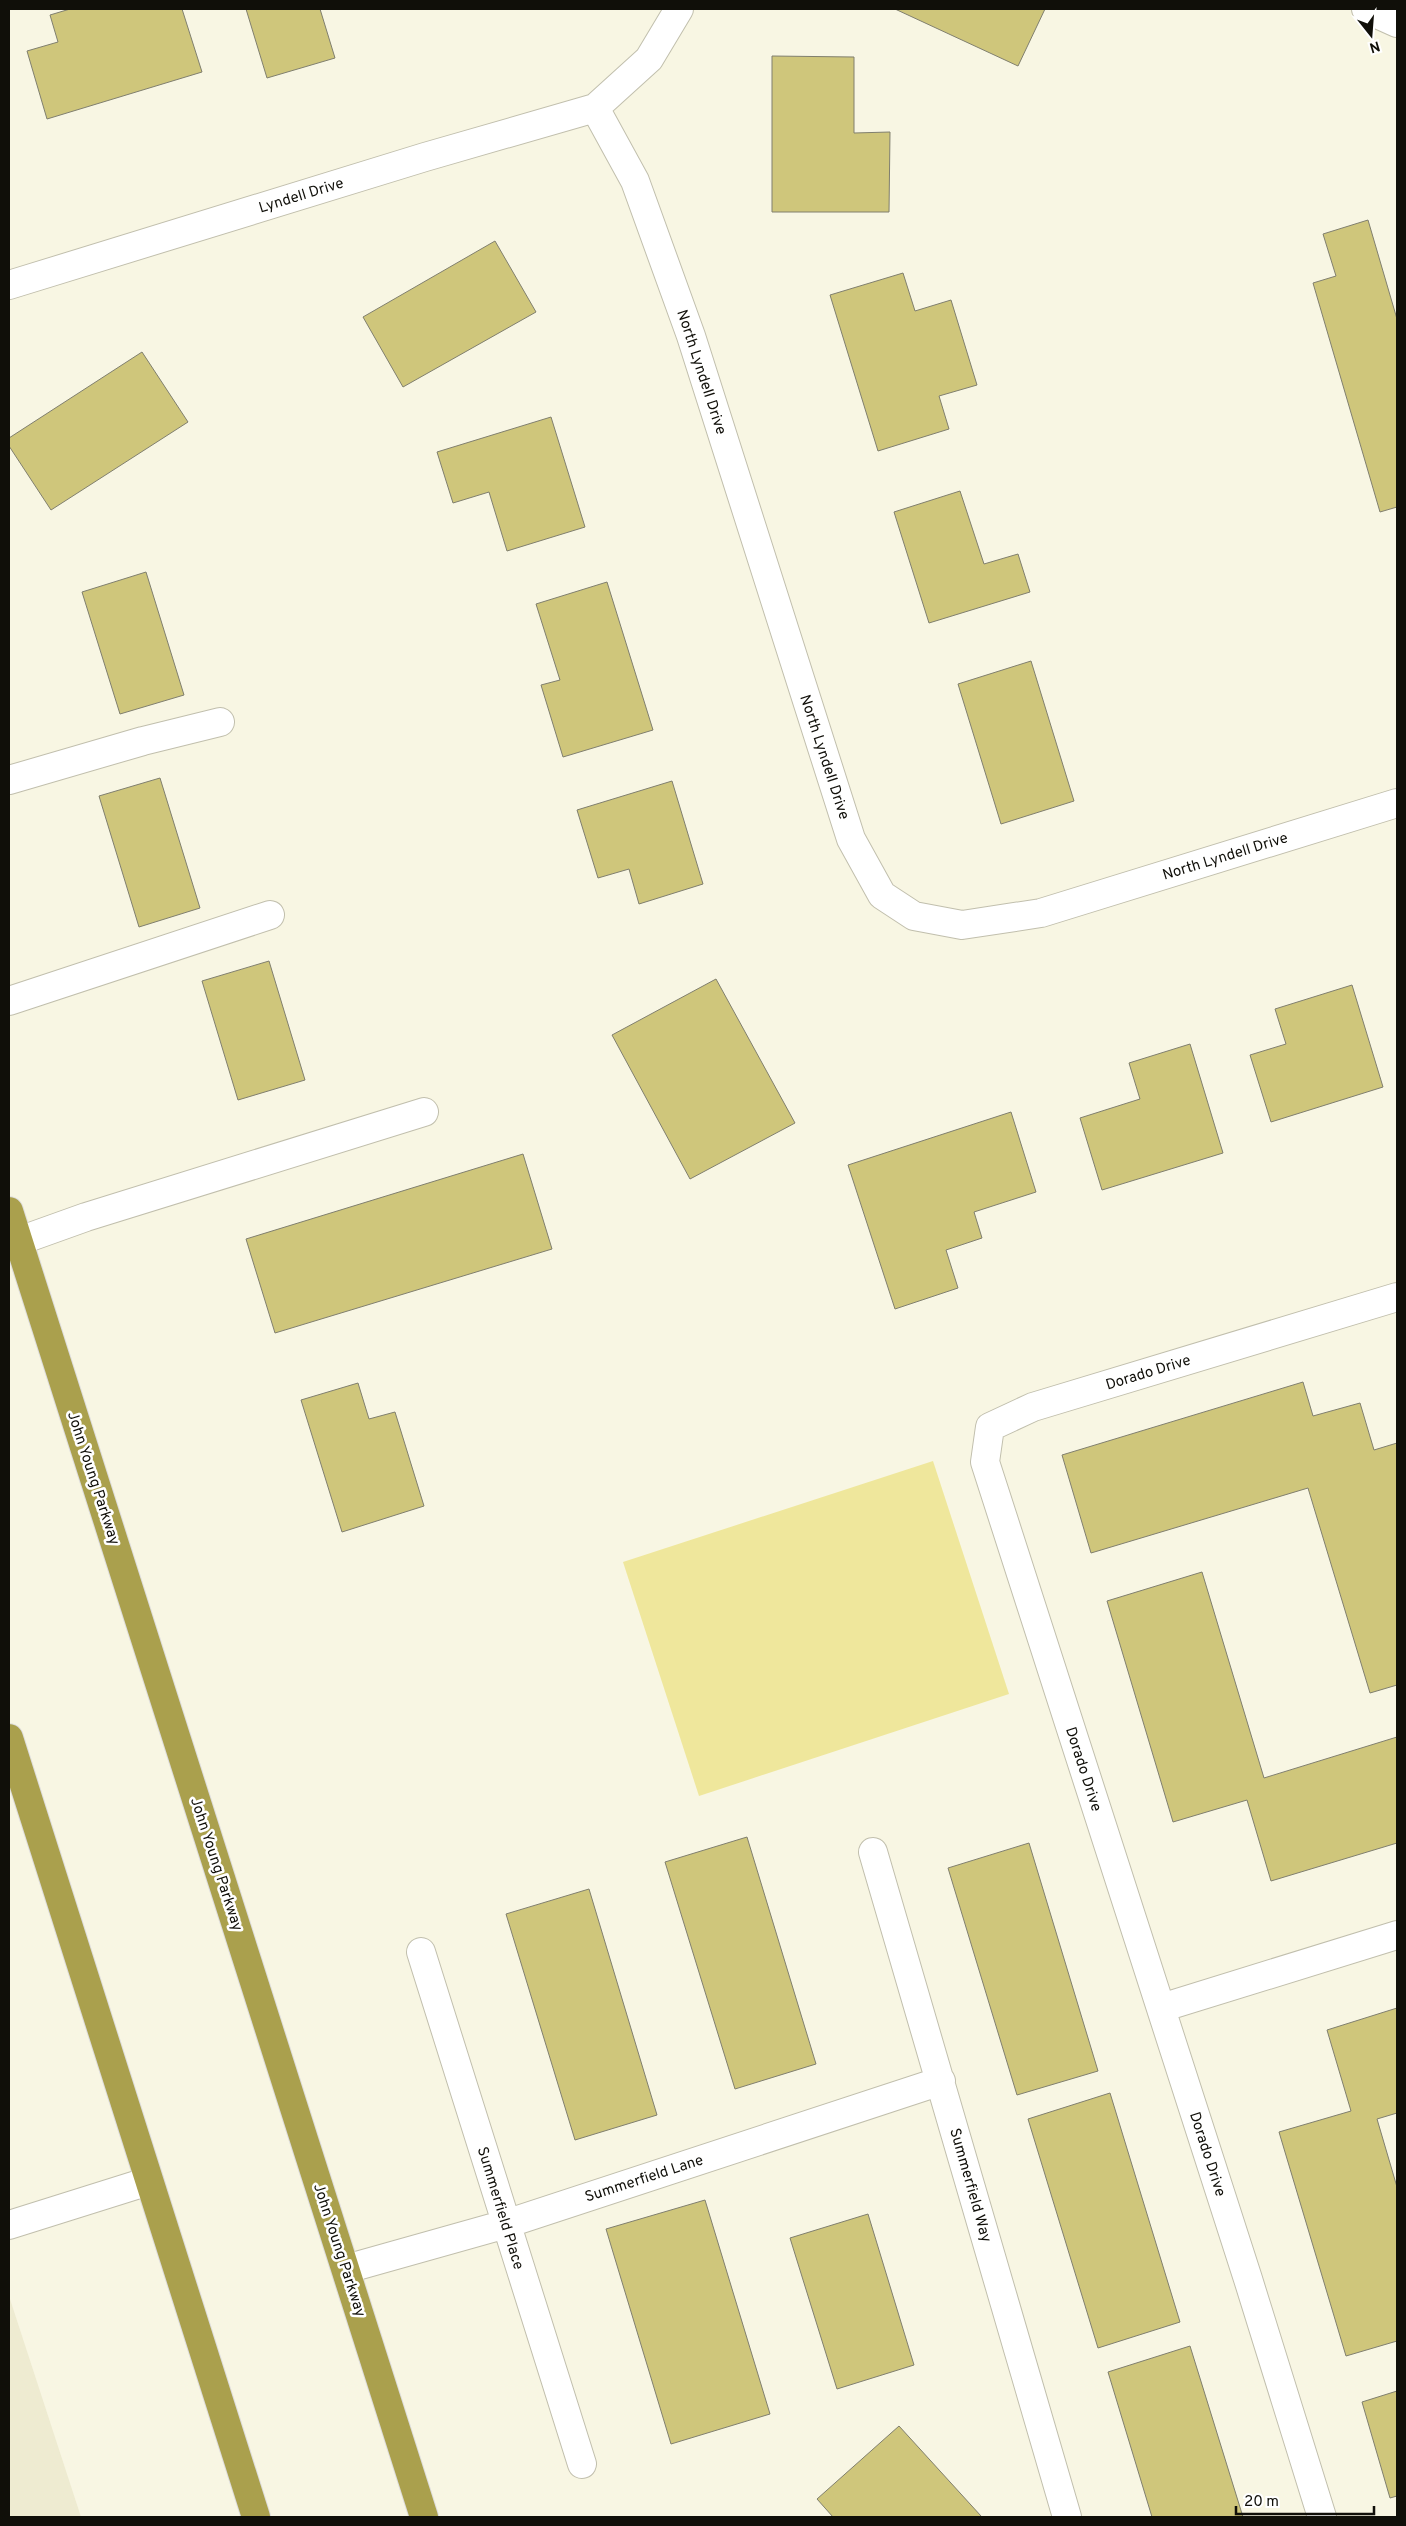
<svg xmlns="http://www.w3.org/2000/svg" width="1406" height="2526" font-family="Overpass,sans-serif">
	<style>
		.built { fill: #eeebd1 }
		.green { fill: #efe79c }
		.building { fill: #cfc67b; stroke: #807f6e }
		.lines { fill: none; stroke-linecap: round; stroke-linejoin: round }
		.minor-casing { stroke: #c1bfad; stroke-width: 30 }
		.highway-casing { stroke: #dedddd; stroke-width: 30 }
		.minor { stroke: #fff; stroke-width: 28 }
		.highway { stroke: #aaa04d; stroke-width: 28 }
		.labels { text-anchor: middle; stroke-width: 5; stroke-linejoin: round; paint-order: stroke }
		.street-label { font-size: 15px; fill: #100f09; stroke: #fff }
	</style>
	<rect width="100%" height="100%" fill="#f8f6e3"/>
	<!-- built -->
	<path class="built" d="M9,2296L81,2517H9Z"/>
	<!-- green -->
	<path class="green" d="M933,1461L1009,1694L699,1796L623,1562Z"/>
	<!-- building -->
	<path class="building" d="M70,9H182L202,72L47,119L27,51L58,42L50,15Z
		M246,9H320L335,58L267,78Z
		M895,9H1045L1018,66Z
		M772,56L854,57V133L890,132L889,212H772Z
		M1368,220L1397,319V507L1380,512L1313,283L1336,276L1323,234Z
		M495,241L536,312L403,387L363,317Z
		M903,273L915,311L951,300L977,385L939,396L949,429L878,451L830,295Z
		M142,352L188,422L51,510L9,446V438Z
		M551,417L585,527L507,551L489,492L453,503L437,452Z
		M960,491L984,564L1018,554L1030,592L929,623L894,512Z
		M146,572L184,695L120,714L82,592Z
		M607,582L653,730L563,757L541,685L560,680L536,604Z
		M1031,661L1074,801L1001,824L958,684Z
		M160,778L200,908L139,927L99,796Z
		M672,781L703,884L639,904L629,869L598,878L577,810Z
		M269,961L305,1080L238,1100L202,981Z
		M716,979L795,1123L690,1179L612,1035Z
		M1352,985L1383,1087L1271,1122L1250,1055L1286,1044L1275,1009Z
		M1190,1044L1223,1153L1102,1190L1080,1118L1140,1099L1129,1063Z
		M1011,1112L1036,1192L974,1212L982,1238L946,1250L958,1288L895,1309L848,1165Z
		M523,1154L552,1249L275,1333L246,1239Z
		M1303,1382L1313,1416L1360,1403L1374,1450L1397,1443V1685L1370,1693L1308,1488L1091,1553L1062,1455Z
		M358,1383L369,1419L395,1412L424,1506L342,1532L301,1400Z
		M1202,1572L1264,1778L1397,1737V1843L1271,1881L1247,1800L1173,1822L1107,1601Z
		M747,1837L816,2064L735,2089L665,1862Z
		M1029,1843L1098,2071L1017,2095L948,1868Z
		M589,1889L657,2115L575,2140L506,1914Z
		M1397,2008V2113L1377,2119L1397,2187V2341L1346,2356L1279,2132L1351,2111L1327,2030Z
		M1110,2093L1180,2322L1098,2348L1028,2119Z
		M705,2200L770,2414L671,2444L606,2229Z
		M868,2214L914,2365L837,2389L790,2238Z
		M1190,2346L1243,2517H1152L1108,2372Z
		M1397,2391V2496L1390,2498L1362,2402Z
		M899,2426L981,2516L980,2517H833L817,2499Z"/>
	<g class="lines">
		<!-- minor casing -->
		<g class="minor-casing">
			<path id="minor" d="M1366,9L1397,23
				M595,108L635,181L691,336L851,839L882,895L914,916L962,925L1041,913L1397,803
				M9,285L425,157L595,108L649,59L679,9
				M9,780L143,741L220,722
				M9,1001L270,915
				M19,1241L86,1217L424,1112
				M873,1852L1067,2517
				M421,1952L582,2464
				M1161,2008L1397,1935
				M9,2225L149,2181
				M346,2269L506,2224L941,2081
				M1322,2517L1248,2279L985,1462L990,1427L1033,1407L1397,1297"/>
		</g>
		<!-- highway casing -->
		<g class="highway-casing">
			<path id="highway" d="M9,1211L424,2517
				M9,1738L256,2517"/>
		</g>
		<!-- minor -->
		<use href="#minor" class="minor"/>
		<!-- highway -->
		<use href="#highway" class="highway"/>
	</g>
	<g class="labels">
		<!-- street labels -->
		<g class="street-label">
			<text transform="translate(301 195) rotate(-17)" y="5">Lyndell Drive</text>
			<text transform="translate(702 372) rotate(72)" y="5">North Lyndell Drive</text>
			<text transform="translate(825 757) rotate(72)" y="5">North Lyndell Drive</text>
			<text transform="translate(1225 856) rotate(-17)" y="5">North Lyndell Drive</text>
			<text transform="translate(1148 1372) rotate(-17)" y="5">Dorado Drive</text>
			<text transform="translate(94 1478) rotate(72)" y="5">John Young Parkway</text>
			<text transform="translate(1084 1769) rotate(72)" y="5">Dorado Drive</text>
			<text transform="translate(217 1864) rotate(72)" y="5">John Young Parkway</text>
			<text transform="translate(1208 2154) rotate(72)" y="5">Dorado Drive</text>
			<text transform="translate(644 2178) rotate(-18)" y="5">Summerfield Lane</text>
			<text transform="translate(971 2185) rotate(74)" y="5">Summerfield Way</text>
			<text transform="translate(501 2208) rotate(73)" y="5">Summerfield Place</text>
			<text transform="translate(340 2250) rotate(72)" y="5">John Young Parkway</text>
		</g>
	</g>
	<!-- border -->
	<rect width="1406" height="2526" fill="none" stroke="#100f09" stroke-width="20"/>
	<!-- north arrow -->
	<g transform="translate(1371 35) rotate(163)" stroke="#ffffff" stroke-width="4" paint-order="stroke">
	<path d="M0-4L9 19L0 12L-9 19Z" fill="#100f09"/>
	<text y="-8" font-size="14" font-weight="bold" text-anchor="middle" fill="#100f09">N</text>
	</g>
	<!-- scale -->
	<path d="M1236 2506v8h138v-8" fill="none" stroke="#100f09" stroke-width="2.5"/>
	<text x="1244" y="2506" font-size="15" fill="#100f09" stroke="#ffffff" stroke-width="4" paint-order="stroke">20 m</text>
</svg>
